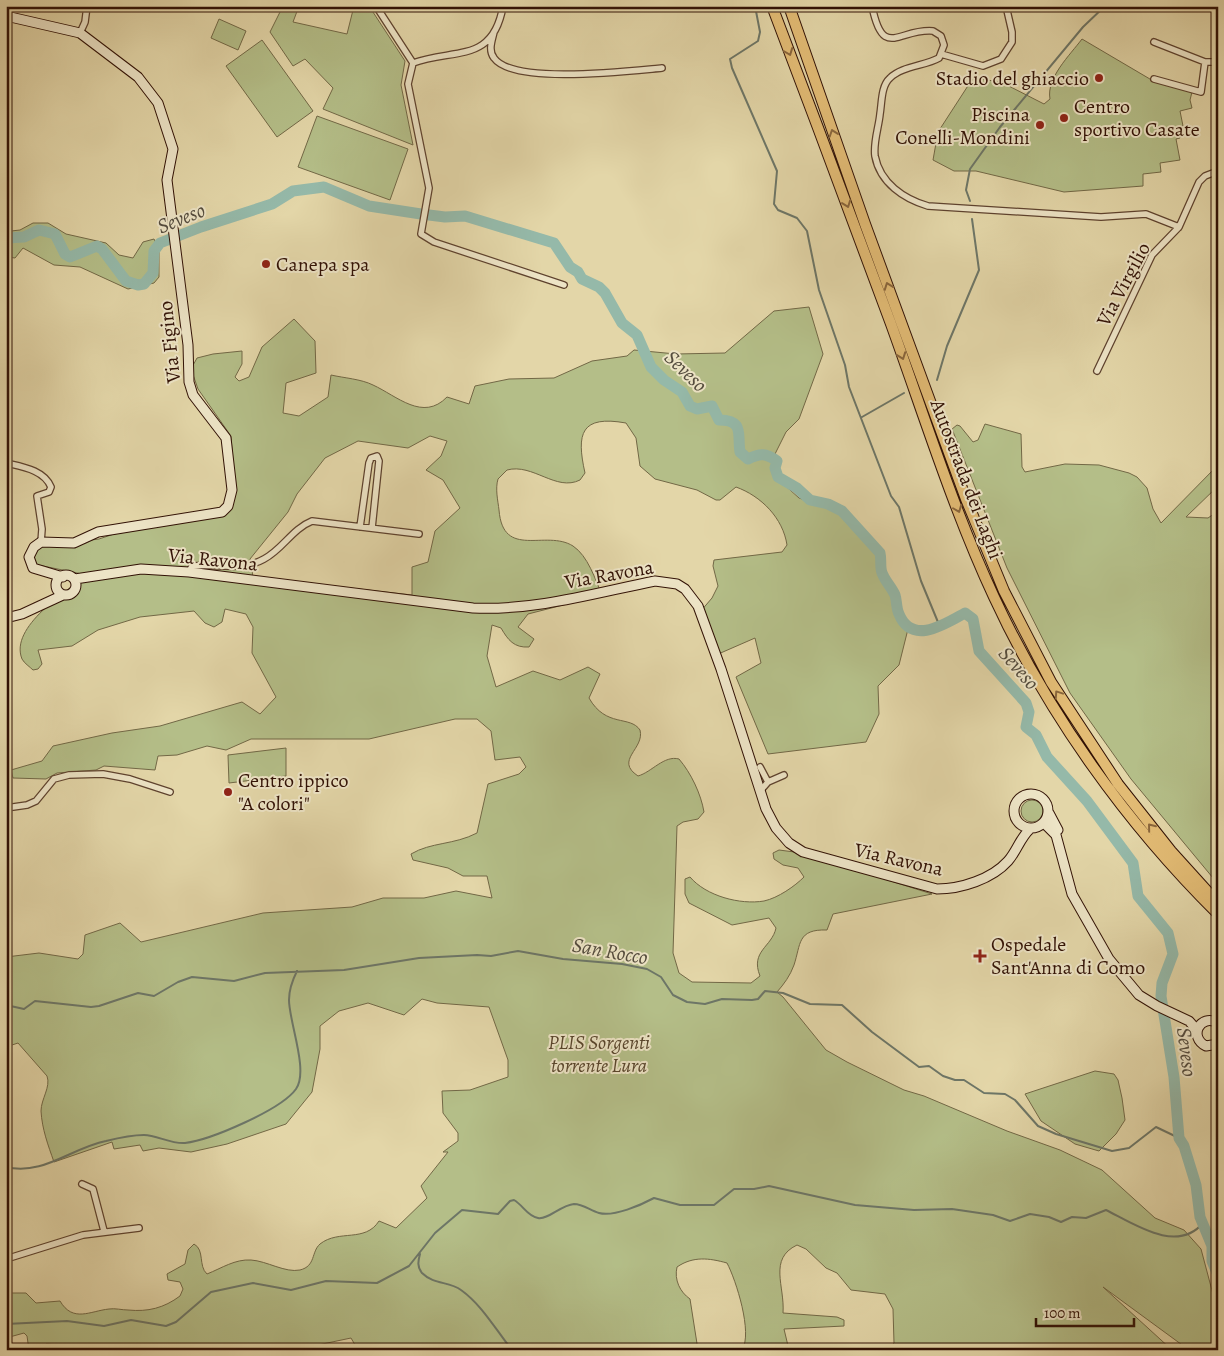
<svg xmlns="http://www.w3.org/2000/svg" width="1224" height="1356" font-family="Alegreya,serif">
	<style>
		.green { fill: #b4be88; stroke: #726846; fill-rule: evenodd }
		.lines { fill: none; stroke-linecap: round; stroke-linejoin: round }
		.stream { stroke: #6d7667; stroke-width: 2 }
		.river { stroke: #95b9a9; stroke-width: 11 }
		.street-casing { stroke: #5e422e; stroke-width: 8 }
		.secondary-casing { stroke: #311105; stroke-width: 11 }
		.highway-casing { stroke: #311105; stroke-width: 12 }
		.street { stroke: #ede4c6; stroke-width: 5.5 }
		.secondary { stroke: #ede4c6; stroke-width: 9 }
		.highway { stroke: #e2bb74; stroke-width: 10 }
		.oneway { stroke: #8a663c }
		.poi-dot { fill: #8f2418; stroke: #ede4c6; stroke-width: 2 }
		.labels { text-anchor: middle; stroke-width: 4; stroke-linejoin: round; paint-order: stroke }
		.poi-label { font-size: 20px; fill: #311105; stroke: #ede4c6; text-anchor: start }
		.street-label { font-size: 20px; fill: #311105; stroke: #ede4c6 }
		.park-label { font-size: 20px; font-style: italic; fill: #58452c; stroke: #ede4c6 }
		.water-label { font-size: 21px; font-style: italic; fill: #544c3e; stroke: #ede4c6 }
	</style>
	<rect width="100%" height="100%" fill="#e3d6a8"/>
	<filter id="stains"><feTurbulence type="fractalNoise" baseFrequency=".004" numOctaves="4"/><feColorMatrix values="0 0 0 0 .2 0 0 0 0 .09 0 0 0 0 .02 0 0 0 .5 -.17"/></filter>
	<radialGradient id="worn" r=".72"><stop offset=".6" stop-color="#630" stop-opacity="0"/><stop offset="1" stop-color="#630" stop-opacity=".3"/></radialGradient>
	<!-- green -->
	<path class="green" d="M283,6H299L293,22L347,34L354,6H369L405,61L401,85L413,145L323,109L333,88L305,59L293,66L270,32Z
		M219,19L246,31L238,50L211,38Z
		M1082,39L1155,82L1192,92L1190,100L1192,108L1180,111L1183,126L1178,127L1180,138L1176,139L1180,160L1160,163L1161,172L1143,174V186L1064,192L976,171H954L933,160L938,132L973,78L1001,82L1044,104L1050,99C1046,78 1070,55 1082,39Z
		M262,40L313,111L277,137L226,66Z
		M317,116L408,149L390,200L298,167Z
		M33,223H48L66,234L106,243L119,255L133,258L143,242L154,239L159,249V277L154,283L128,289L80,267L54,265L23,248L15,258L8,257L6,226L11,231L20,230Z
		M809,307L823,354L799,419L786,432L771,462L779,480L799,498L838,512L878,555L900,620L908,629L899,665L878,686L879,714L866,742L768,754L736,677L761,663L755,638L716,655L700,612L712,598L718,586L713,566L714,560L782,552L787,545C783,518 761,496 736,487L720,500H716L697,490L655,479L640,466L636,438L626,423C581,415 576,433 585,473L580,480C556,492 533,463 507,470L498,479C495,489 498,501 499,510C503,560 546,529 573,546C588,556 595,579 602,595L528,614L518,627L534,639L529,647C514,648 508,640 501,628L492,625L487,656L496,687L533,671L560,680L588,667L600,674L589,698C606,728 630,715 640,730C645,749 614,760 638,776C652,772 664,755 679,759C691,773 701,794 704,812L698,819L683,822L677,826L673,953L679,973L692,982L751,983L760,976C750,951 772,947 776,928L769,918L732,925L689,903L685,894V879L690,877C706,896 740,905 764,901C778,898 795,886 804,877L798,868L783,865L774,859L773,853L779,850L802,853L932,894L833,914L827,930C797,929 801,944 794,965C790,976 784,984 777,992L783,997L826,1050L847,1062L904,1090L924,1096L1007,1131L1060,1150L1102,1170L1155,1218L1184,1230L1201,1249L1214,1298L1218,1302V1350H1189L1103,1287L1172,1350H888L894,1343L893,1309L885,1294L851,1290L837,1273L826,1268L806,1249L797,1245C768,1259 785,1286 783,1313L837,1317L844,1320V1326L784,1329L789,1350H742C753,1333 736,1280 727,1263C709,1258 693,1256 677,1267C674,1280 680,1292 690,1299L698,1350H358L351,1338L294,1350H63L58,1345L46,1344V1350H29L27,1336L24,1333L6,1338V1293H26L36,1303L60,1301C73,1323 90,1311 109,1309C115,1308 122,1310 128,1310C148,1312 164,1308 180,1296L183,1289L180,1282L168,1280L167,1274L185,1264L188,1250L194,1244C205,1250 198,1266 207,1274C222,1268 235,1259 251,1260C267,1261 285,1273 300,1270C316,1266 311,1252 320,1244C339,1229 365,1243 379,1221L396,1228L427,1198L421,1186L448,1152H443L458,1141V1133L443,1113L442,1091L470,1090L508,1077V1060L489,1007L437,1003L422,999L404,1015L368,1003L339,1011L320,1026V1049L312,1092L286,1124L227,1144L191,1152L159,1148L143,1151L140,1145L114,1149L112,1142L54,1162C48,1145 42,1129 41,1111C41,1099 51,1087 47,1076L18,1043L6,1047V957L39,953L78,959L83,954L85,935L120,923L141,942L263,913L352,907L383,898H424L456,891L492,898L487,876H463L448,868L413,860L411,854C431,842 454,845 477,833L488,784L519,774L526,767L520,757L495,760L491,731L477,719H455L369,739H251L226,750L207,746L177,755L158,756L155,770L104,766L96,770L57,773L46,779L13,778L11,770L42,761L53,746L112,733L160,726L242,702L260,714L276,697L252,653L253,627L246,614L225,609L222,622L214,627L205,623L194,611L140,617L98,630L72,646L38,650L42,664L38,669L33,670C30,667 24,663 22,659C9,627 67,591 87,575L38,565L33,559L37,550L43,546L99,539L114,534L226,514L235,492L231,436L198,389L191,369L197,358L213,354L242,351V364L235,377L239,381L249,377L262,347L294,319L315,341L316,373L286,383L283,413L299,416L328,397L331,375C344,378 361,379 373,385C397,396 423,422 447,397L469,404L475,386L509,379L554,378L592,361L627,356L634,350L676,354L725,353L774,311ZM430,436L447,441L441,456L426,470L443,480L460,508L435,531L428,562L412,567V595L253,577L250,559L288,512L297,494L325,458L358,441L408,448Z
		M985,424L1021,434L1022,467L1025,472L1065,464L1099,465L1129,473L1137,477L1147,488L1153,509L1161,523L1218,465V486L1186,517L1208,518L1218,511V884L1131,779L1070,693L1007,568L952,429L957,425L960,426L973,442L978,440Z
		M286,748V776L229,783L228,755Z
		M1021 811a11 11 0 1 1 22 0a11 11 0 1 1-22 0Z
		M1095,1071L1114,1074L1118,1080L1122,1098L1125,1120L1116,1134L1099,1151L1075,1144L1041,1121L1025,1094Z"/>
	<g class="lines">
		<!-- stream -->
		<path class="stream" d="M755,6L760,32L758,41L730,59L732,68L777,171L774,204L778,210L797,218L807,231L819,290L845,365L849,387L891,496L899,507L921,581L940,627
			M970,201L966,190L970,169L1000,127L1083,27L1105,6
			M937,380L947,346L979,270L972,219
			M862,417L904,393
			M6,1005L24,1009L35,1001L91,1007L99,1006L138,993L154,996L178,982L192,977L234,981L265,973L344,970L419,958L477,955L491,956L518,951L563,959L622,964L647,969L661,977L673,995L687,1002L705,1004L722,999L752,1000L758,999L765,991L783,993L810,1004L842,1005L872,1032L919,1067L929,1066L943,1076L955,1080H964L984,1093L1005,1094L1015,1100L1038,1126L1056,1134L1112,1151L1129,1148L1156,1127L1179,1138
			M6,1167C43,1176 71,1148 106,1141C118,1138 132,1135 144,1135C157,1135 170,1144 185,1143C210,1140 281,1110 296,1089C309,1071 289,1022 289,1000C289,989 292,981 297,971
			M420,1254C418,1261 417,1267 422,1273C434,1285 449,1281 461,1290C482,1305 496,1330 512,1350
			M6,1324L67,1321L104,1326L131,1320L166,1326L176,1322L211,1292L253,1283L291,1290L326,1281L377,1283L409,1266L435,1233L462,1210L498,1214L510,1201L514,1200C523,1205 527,1216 538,1218C548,1220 561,1205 574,1204C583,1204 591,1211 599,1213C614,1217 641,1205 654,1198L680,1205H714L734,1189H754L769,1186L855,1205L914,1210L952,1209L993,1215L1010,1221L1030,1214L1049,1217L1061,1222L1072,1217L1086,1218L1106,1210C1134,1224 1177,1254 1203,1223"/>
		<!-- river -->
		<path class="river" d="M429,215L445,217L465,216L554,243L570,267L578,272L582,279L599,287L605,293L622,323L637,335L651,367L664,380L682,392L690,406L697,409L712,406L719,420C745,420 737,435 740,452L748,459C760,453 766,453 777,461L775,468L778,477L797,488L810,500L828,504L842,511L880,553C882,561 879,568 883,575C886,582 892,588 895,595C897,601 896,608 899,614C912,646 945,624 965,613L973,619L979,651L1026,703L1029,712L1026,727L1036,735L1047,757L1087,801L1133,863L1138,896L1168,933L1173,954L1162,983L1161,996L1174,1077L1179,1138L1184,1146L1196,1185L1200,1217L1212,1246V1261L1218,1275
			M6,238L24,237L39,230L55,234L65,254L70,257L97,246L102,249L126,281L138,285L144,284L153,273L154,251L160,243L201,227L272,204L293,191L324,187L369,206L421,214"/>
		<!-- street casing -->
		<g class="street-casing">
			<path id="street" d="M376,6L413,63
				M872,6C883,61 899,28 933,31L941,36L944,45L939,58C925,66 902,66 890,78C881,86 882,102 880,114C879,126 873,143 875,156C880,183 904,199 928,206L1101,217L1146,214L1179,227
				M494,32C492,41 488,50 494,58C513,85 629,71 662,68
				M80,33L85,22L87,6
				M1154,42L1205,62H1218
				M941,54L983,66L1001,59L1012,42V32L1006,6
				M413,63L408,84L429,188L421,234L434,242L564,285
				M413,63C454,48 493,64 503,6
				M1154,79L1201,92L1205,62
				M1097,371L1152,255L1179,227L1199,182L1205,176L1218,171
				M6,463C23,467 44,470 51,487L49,492L37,496L42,529L41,542
				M360,527L369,463L371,458L377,456L379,461L372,528
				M189,572L192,566C217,563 241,572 264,559C283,549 292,529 312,521L419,534
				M760,767L768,782
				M761,790L768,782L784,775
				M6,808L27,805L36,801L54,779L69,775L103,774L130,779L170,792
				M82,1184L93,1189L104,1231
				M6,1259L83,1235L139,1228"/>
		</g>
		<!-- secondary casing -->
		<g class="secondary-casing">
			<path id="secondary" d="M6,16L80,33L138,77L158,103L173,149L167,180L188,345L189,382L193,395L226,438L232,490L228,506L222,512L98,532L74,543L41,542L34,547L29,557L33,568L63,577
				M56 585a10 10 0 1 1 20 0a10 10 0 1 1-20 0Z
				M75,579L141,569L189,572L473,608C535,611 595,593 655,581L677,584L685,589L698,606L721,669L766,809L776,828L789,843L803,852L937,889C961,889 992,879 1008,861C1017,851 1020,838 1030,829
				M6,618L22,614L63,595
				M1014 811a17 17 0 1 1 34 0a17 17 0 1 1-34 0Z
				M1049,813L1058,830
				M1044,823L1056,835L1072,894L1109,959L1139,995L1157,1006L1189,1021L1197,1030
				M1218,1023C1200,1013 1188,1037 1206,1046L1218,1044"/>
		</g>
		<!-- highway casing -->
		<g class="highway-casing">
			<path id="highway" d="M772,6C812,112 852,217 891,324C924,415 953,509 994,597C1048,714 1127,824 1218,914
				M789,6L865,224L966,499L1004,591L1051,682L1118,784L1171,851L1218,903"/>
		</g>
		<!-- street -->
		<use href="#street" class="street"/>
		<!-- secondary -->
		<use href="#secondary" class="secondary"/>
		<!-- highway -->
		<use href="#highway" class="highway"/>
	</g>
	<!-- one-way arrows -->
	<defs><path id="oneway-chevron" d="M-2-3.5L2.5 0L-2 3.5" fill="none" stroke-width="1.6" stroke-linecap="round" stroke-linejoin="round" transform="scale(1.25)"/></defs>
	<g class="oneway">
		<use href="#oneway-chevron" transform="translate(789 52) rotate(69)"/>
		<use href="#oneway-chevron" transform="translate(833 133) rotate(-109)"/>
		<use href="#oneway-chevron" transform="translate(847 204) rotate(70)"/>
		<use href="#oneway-chevron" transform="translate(888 286) rotate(-110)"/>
		<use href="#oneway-chevron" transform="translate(902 356) rotate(70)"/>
		<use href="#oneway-chevron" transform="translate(958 509) rotate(69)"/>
		<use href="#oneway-chevron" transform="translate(1058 694) rotate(-124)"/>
		<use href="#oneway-chevron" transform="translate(1151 827) rotate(-129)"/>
	</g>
	<!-- markers -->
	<g class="poi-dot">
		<circle cx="1099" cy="78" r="5"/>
		<circle cx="1064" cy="118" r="5"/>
		<circle cx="1040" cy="125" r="5"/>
		<circle cx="266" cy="264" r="5"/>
		<circle cx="228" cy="792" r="5"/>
		<path d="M977.5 948.5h5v5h5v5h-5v5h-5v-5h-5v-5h5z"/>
	</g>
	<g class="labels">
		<!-- poi labels -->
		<g class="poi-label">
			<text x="1089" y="85" text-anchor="end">Stadio del ghiaccio</text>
			<text x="1074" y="113">Centro<tspan x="1074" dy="23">sportivo Casate</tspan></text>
			<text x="1030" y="121" text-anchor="end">Piscina<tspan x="1030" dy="23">Conelli-Mondini</tspan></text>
			<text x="276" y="271">Canepa spa</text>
			<text x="238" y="787">Centro ippico<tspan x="238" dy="23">"A colori"</tspan></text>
			<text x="991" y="951">Ospedale<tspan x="991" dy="23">Sant'Anna di Como</tspan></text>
		</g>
		<!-- street labels -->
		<g class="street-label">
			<text transform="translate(1123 284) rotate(-62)" y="7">Via Virgilio</text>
			<text transform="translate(169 342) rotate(-96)" y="7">Via Figino</text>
			<text transform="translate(967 479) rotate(69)" y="7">Autostrada dei Laghi</text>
			<text transform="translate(213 559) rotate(6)" y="7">Via Ravona</text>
			<text transform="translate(609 574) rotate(-10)" y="7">Via Ravona</text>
			<text transform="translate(899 859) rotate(13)" y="7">Via Ravona</text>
		</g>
		<!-- park labels -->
		<g class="park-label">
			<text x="599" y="1049">PLIS Sorgenti<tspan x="599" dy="23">torrente Lura</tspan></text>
		</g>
		<!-- water labels -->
		<g class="water-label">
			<text transform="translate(181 218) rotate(-22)" y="7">Seveso</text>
			<text transform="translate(686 371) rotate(44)" y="7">Seveso</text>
			<text transform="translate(1019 668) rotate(49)" y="7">Seveso</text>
			<text transform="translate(610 951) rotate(10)" y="7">San Rocco</text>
			<text transform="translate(1187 1052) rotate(83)" y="7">Seveso</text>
		</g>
	</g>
	<!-- margin -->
	<rect width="1224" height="1356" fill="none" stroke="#e3d6a8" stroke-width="25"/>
	<rect x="8" y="8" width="1209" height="1341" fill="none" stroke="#311105" stroke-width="2.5"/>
	<rect x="12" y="12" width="1199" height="1331" fill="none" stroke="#311105"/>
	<!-- scale -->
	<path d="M1036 1318v8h98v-8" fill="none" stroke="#311105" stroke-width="2.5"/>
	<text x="1044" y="1318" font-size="15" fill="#311105" stroke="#ede4c6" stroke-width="4" paint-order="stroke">100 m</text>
	<rect width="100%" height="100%" filter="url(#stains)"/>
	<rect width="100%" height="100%" fill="url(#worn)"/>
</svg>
